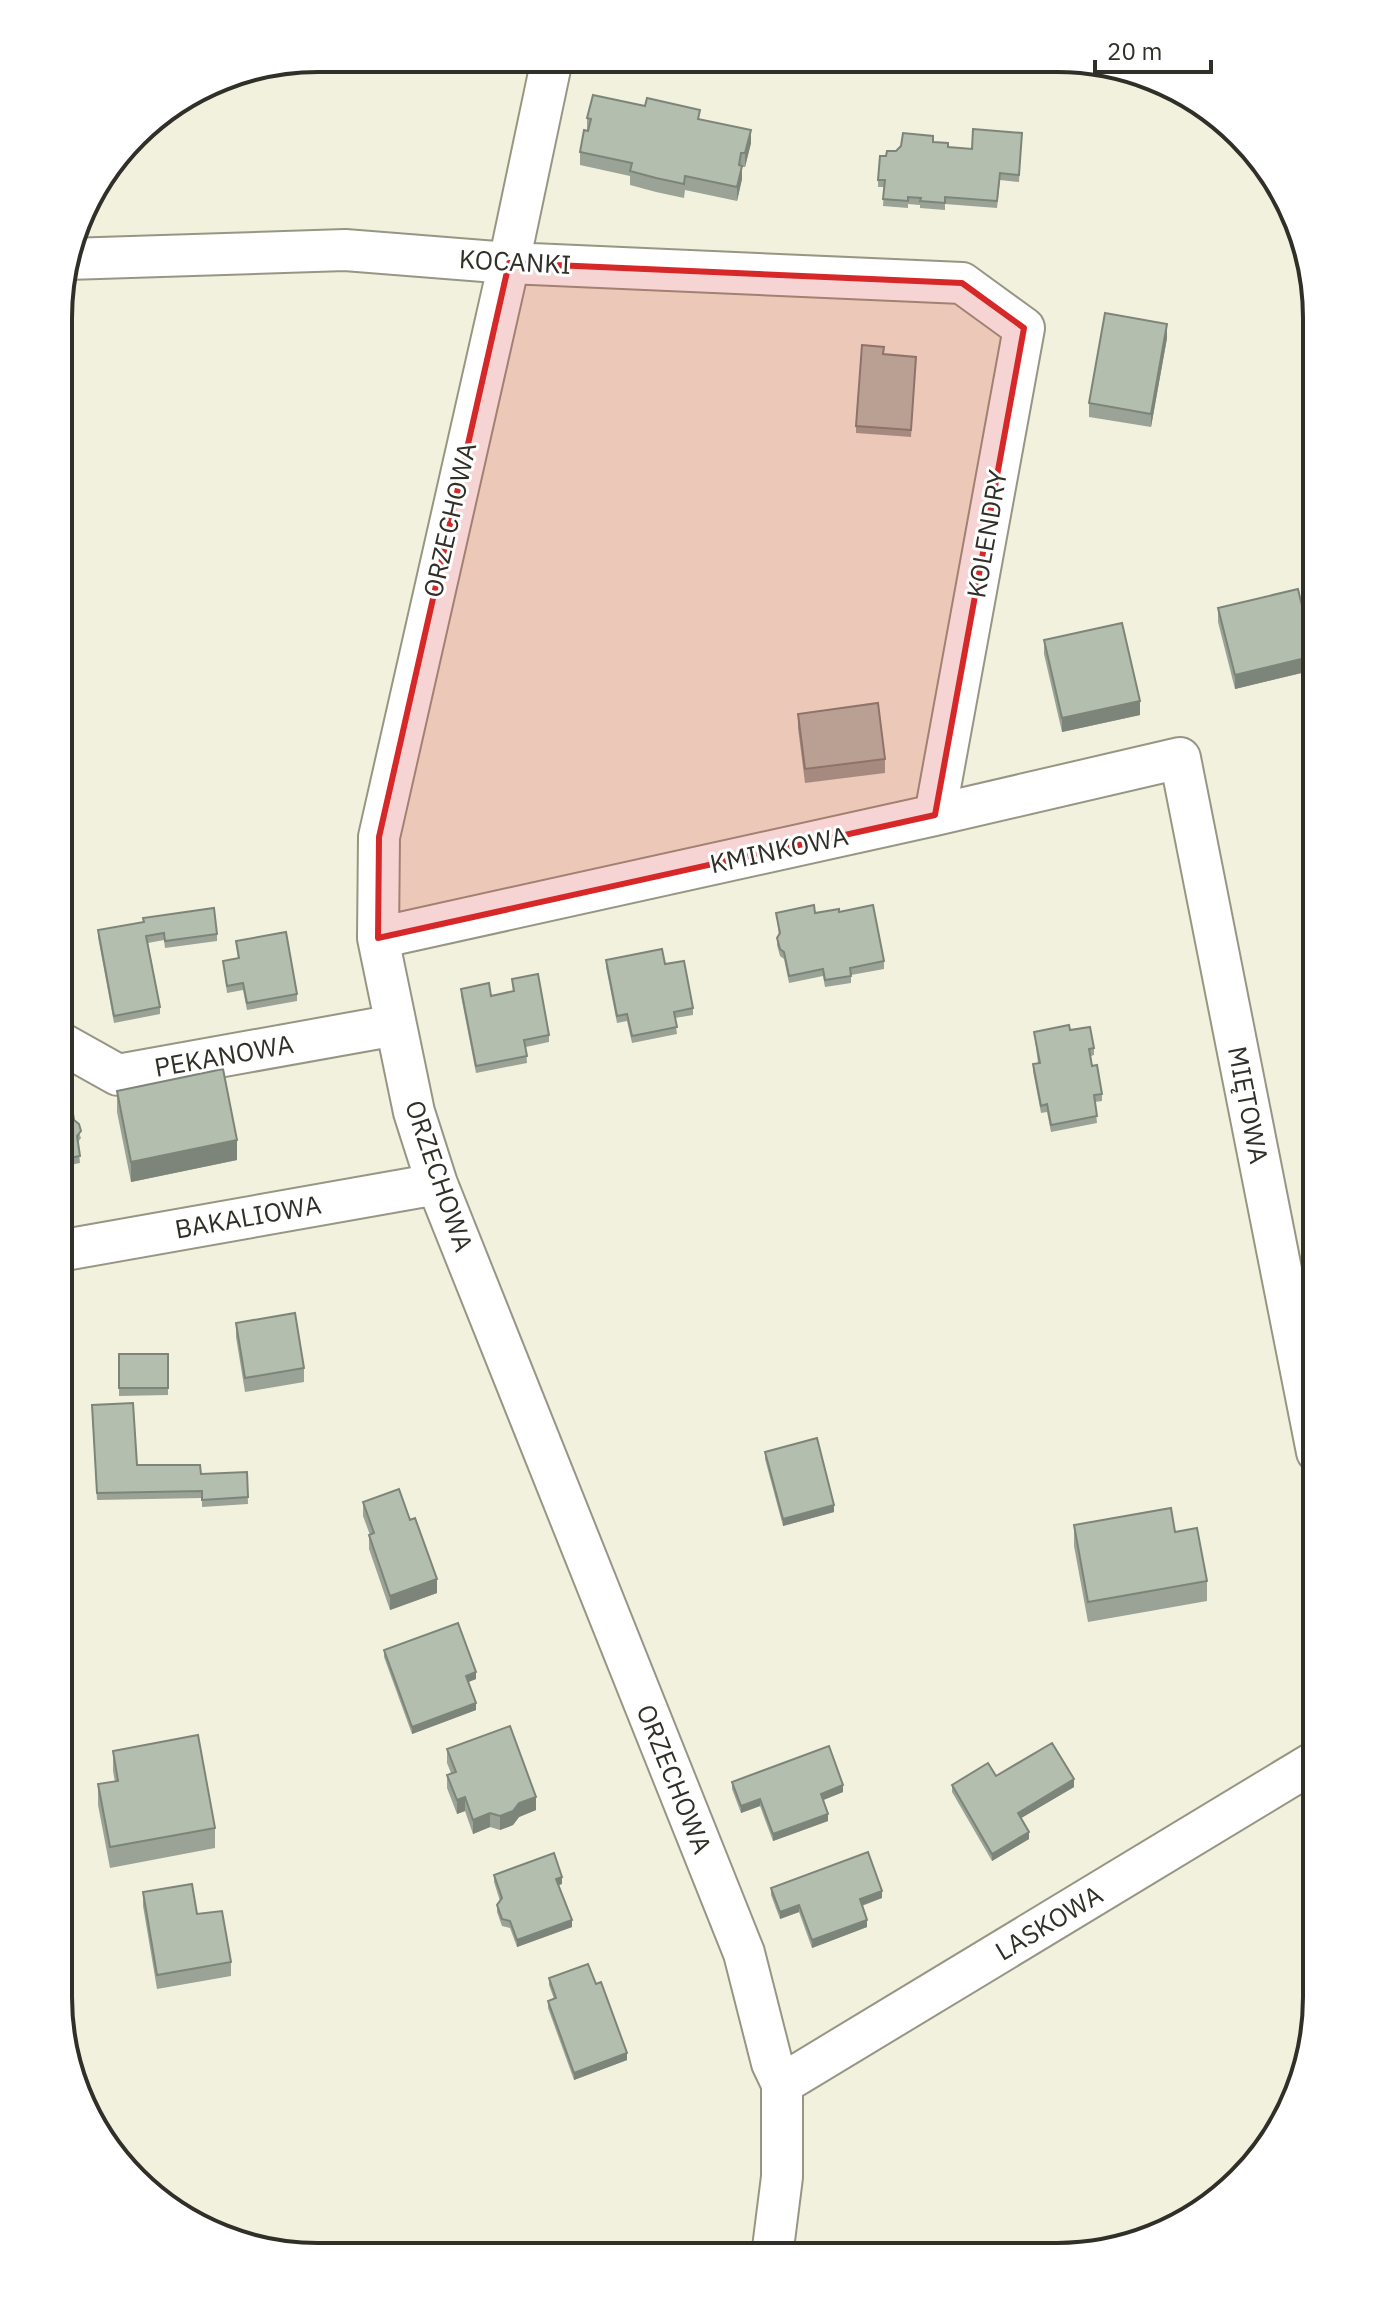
<svg xmlns="http://www.w3.org/2000/svg" width="1375" height="2315" font-family="'IBM Plex Sans',sans-serif">
	<style>
		.lines { fill: none; stroke-linecap: round; stroke-linejoin: round }
		.street-casing { stroke: #979684; stroke-width: 44 }
		.street { stroke: #fff; stroke-width: 40 }
		.wall { fill: #9aa396 }
		.shaded-wall { fill: #7d857a }
		.building { fill: #b3beae; stroke: #7d857a; stroke-width: 2 }
		.marked { fill: #d62828; fill-opacity: 0.2; stroke: #d62828; stroke-width: 6; stroke-linejoin: round }
		.labels { text-anchor: middle; stroke-width: 6; stroke-linejoin: round; paint-order: stroke }
		.street-label { font-size: 26px; fill: #303028; stroke: #fff }
		.rim { fill: none; stroke: #303028; stroke-width: 4 }
	</style>
	<rect width="100%" height="100%" fill="#f2f1de"/>
	<g class="lines">
		<!-- street casing -->
		<g class="street-casing">
			<path id="street" d="M552,59L509,263L379,837L378,938L414,1112L437,1184L744,1953L772,2063L782,2084V2177L772,2256
				M68,259L345,250L509,263L962,283L1024,328L935,815
				M378,938L935,815L1180,758L1317,1452
				M59,1042L118,1075L396,1025
				M59,1251L437,1184
				M782,2084L1316,1761"/>
		</g>
		<!-- street -->
		<use href="#street" class="street"/>
	</g>
	<!-- wall -->
	<path class="wall" d="M587,118L700,119L751,143L745,167H742V179L737,201L685,190L684,198L656,192L630,185V176L580,165V152L587,131Z
		M1022,133L1019,182L1000,180L997,208L945,204V210L920,208V205L908,204V208L883,206L884,187H878V180L886,156L896,151L901,146L933,142L948,147L972,149Z
		M1167,338L1151,427L1089,417V403Z
		M884,354L916,357L911,437L856,433V426Z
		M1218,608L1314,670L1235,689L1218,622Z
		M1044,640L1140,715L1062,732L1044,654Z
		M798,714L885,759V773L805,783L798,728Z
		M839,912L884,961V969L851,975V983L825,987L823,976L789,983L784,959L780,956L777,945V938L779,935L776,913Z
		M143,918L217,934V941L165,948L164,940L148,943L160,1007V1014L114,1023L98,937V930L143,922Z
		M236,941L297,994V1001L247,1010L243,990L227,993L223,961L238,958Z
		M606,960L665,964L693,1008V1015L675,1018L677,1034L632,1043L627,1021L617,1023L606,967Z
		M512,979L549,1035V1042L526,1047L527,1063L476,1073L461,996V989L491,996L513,991Z
		M1070,1030L1094,1048V1055L1091,1056L1092,1066L1102,1094V1101L1095,1102L1097,1123L1051,1132L1047,1112L1041,1113L1033,1071V1064L1038,1063L1034,1032Z
		M117,1091L237,1160L131,1182L117,1112Z
		M59,1103L74,1120L81,1138L78,1142L80,1163L59,1167Z
		M236,1323L304,1368V1382L245,1392L236,1337Z
		M119,1354H168V1395L119,1396Z
		M92,1412L137,1465L201,1474L247,1472L248,1504L202,1507V1498L97,1500Z
		M765,1452L834,1512L783,1526L765,1459Z
		M363,1502L410,1520L437,1593L390,1610L369,1549V1535H370L363,1516Z
		M1074,1525L1175,1532L1207,1581V1601L1088,1622L1074,1546Z
		M384,1650L476,1679L468,1682L476,1710L412,1734L384,1657Z
		M447,1749L536,1810L519,1817L513,1825L500,1830L490,1827L473,1834L465,1811L457,1814L447,1788V1775L451,1773L447,1763Z
		M113,1751L215,1828V1848L110,1868L98,1805V1784L115,1782L113,1771Z
		M996,1776L1074,1787L1021,1818L1029,1839L992,1861L952,1792V1785Z
		M732,1782L843,1792L823,1800L828,1821L773,1841L760,1806L741,1813L732,1789Z
		M494,1875L562,1884L559,1885L572,1927L517,1947L510,1928L502,1926L497,1912V1905L500,1901L494,1882Z
		M771,1888L882,1898L862,1906L867,1927L812,1948L799,1912L780,1919L771,1895Z
		M143,1892L197,1914L231,1962V1976L157,1989L143,1906Z
		M549,1978L596,1984L627,2060L574,2080L548,2008V2001L554,1999L549,1985Z"/>
	<!-- shaded-wall -->
	<path class="shaded-wall" d="M751,130V143L745,167V153Z
		M742,166V179L737,201V187Z
		M1167,324V338L1151,427V414Z
		M1314,656V670L1235,689V675Z
		M1140,701V715L1062,732V718Z
		M237,1140V1160L131,1182V1162Z
		M834,1505V1512L783,1526V1519Z
		M437,1579V1593L390,1610V1596Z
		M476,1672V1679L466,1683V1676Z
		M476,1703V1710L412,1734V1727Z
		M1074,1779V1787L1018,1820V1813Z
		M843,1785V1792L821,1801V1794Z
		M465,1797V1811L457,1814V1800Z
		M536,1797V1810L519,1817L513,1825L500,1830V1816L519,1803Z
		M760,1799V1806L741,1813V1806Z
		M490,1813V1827L473,1834V1820Z
		M828,1814V1821L773,1841V1834Z
		M1029,1832V1839L992,1861V1854Z
		M562,1877V1884L556,1886V1879Z
		M882,1891V1898L860,1906V1899Z
		M799,1905V1912L780,1919V1912Z
		M572,1920V1927L517,1947V1940Z
		M867,1920V1927L812,1948V1940Z
		M627,2053V2060L574,2080V2073Z"/>
	<!-- building -->
	<path class="building" d="M593,95L645,106L647,98L700,110L698,119L751,130L745,153H741L739,165L742,166L737,187L685,176L684,184L656,178L630,171L632,163L580,152L584,130L588,131L591,119L587,118Z
		M973,129L1022,133L1019,175L1000,173L997,201L945,197V203L920,201L921,198L908,197V201L883,199L885,180H878L880,156H886L887,151H896L901,146L903,133L933,136V142L948,143V147L972,149Z
		M1105,313L1167,324L1151,414L1089,403Z
		M862,345L884,347L883,354L916,357L911,430L856,426Z
		M1298,589L1314,656L1235,675L1218,608Z
		M1122,623L1140,701L1062,718L1044,640Z
		M878,703L885,759L805,769L798,714Z
		M814,905L815,913L839,909V912L873,905L884,961L850,968L851,976L825,980L823,969L789,976L784,952L780,949L777,938L780,933L776,913Z
		M214,908L217,934L165,941L164,933L146,936L160,1007L114,1016L98,930L144,922L143,918Z
		M286,932L297,994L247,1003L243,983L227,986L223,961L239,958L236,941Z
		M662,949L665,964L684,961L693,1008L674,1012L677,1027L632,1036L627,1014L617,1016L606,960Z
		M538,974L549,1035L524,1040L527,1056L476,1066L461,989L489,983L491,996L514,991L512,979Z
		M1069,1025L1070,1030L1090,1027L1094,1048L1089,1049L1092,1066L1097,1065L1102,1094L1094,1095L1097,1116L1051,1125L1047,1104L1041,1106L1033,1064L1040,1063L1034,1032Z
		M223,1069L237,1140L131,1162L117,1091Z
		M71,1101L74,1120L79,1124L81,1131L77,1136L80,1156L59,1160V1103Z
		M295,1313L304,1368L245,1378L236,1323Z
		M119,1354H168V1388H119Z
		M133,1403L137,1465H200L201,1474L247,1472L248,1497L202,1500V1491L97,1493L92,1405Z
		M817,1438L834,1505L783,1519L765,1452Z
		M399,1489L410,1520L415,1518L437,1579L390,1596L369,1535L374,1533L363,1502Z
		M1171,1508L1175,1532L1197,1528L1207,1581L1088,1602L1074,1525Z
		M458,1623L476,1672L466,1676L476,1703L412,1727L384,1650Z
		M510,1726L536,1797L519,1803L513,1811L500,1816L490,1813L473,1820L465,1797L457,1800L447,1775L456,1772L447,1749Z
		M198,1735L215,1828L110,1847L98,1784L118,1781L113,1751Z
		M1052,1743L1074,1779L1018,1813L1029,1832L992,1854L952,1785L988,1763L996,1776Z
		M829,1746L843,1785L821,1794L828,1814L773,1834L760,1799L741,1806L732,1782Z
		M868,1852L882,1891L860,1899L867,1920L812,1940L799,1905L780,1912L771,1888Z
		M554,1853L562,1877L556,1879L572,1920L517,1940L510,1921L502,1919L497,1905L502,1898L494,1875Z
		M192,1884L197,1914L222,1911L231,1962L157,1975L143,1892Z
		M588,1964L596,1984L601,1982L627,2053L574,2073L548,2001L556,1998L549,1978Z"/>
	<!-- marked area -->
	<path class="marked" d="M509,263L962,283L1024,328L935,815L378,938L379,837Z"/>
	<g class="labels">
		<!-- street labels -->
		<g class="street-label">
			<text transform="translate(515 262) rotate(3)" y="9">KOCANKI</text>
			<text transform="translate(450 520) rotate(-77)" y="9">ORZECHOWA</text>
			<text transform="translate(987 534) rotate(-80)" y="9">KOLENDRY</text>
			<text transform="translate(779 850) rotate(-12)" y="9">KMINKOWA</text>
			<text transform="translate(224 1056) rotate(-10)" y="9">PEKANOWA</text>
			<text transform="translate(1248 1105) rotate(79)" y="9">MIĘTOWA</text>
			<text transform="translate(439 1176) rotate(71)" y="9">ORZECHOWA</text>
			<text transform="translate(248 1217) rotate(-10)" y="9">BAKALIOWA</text>
			<text transform="translate(674 1779) rotate(68)" y="9">ORZECHOWA</text>
			<text transform="translate(1049 1923) rotate(-31)" y="9">LASKOWA</text>
		</g>
	</g>
	<!-- crop -->
	<path d="M0 0H1375V2315H0ZM318 72H1057A246 246 0 0 1 1303 318V1997A246 246 0 0 1 1057 2243H318A246 246 0 0 1 72 1997V318A246 246 0 0 1 318 72Z" fill="#fff" fill-rule="evenodd"/>
	<path class="rim" d="M318 72H1057A246 246 0 0 1 1303 318V1997A246 246 0 0 1 1057 2243H318A246 246 0 0 1 72 1997V318A246 246 0 0 1 318 72Z"/>
	<!-- scale -->
	<path d="M1095 60v12h116v-12" fill="none" stroke="#303028" stroke-width="4"/>
	<text x="1107" y="60" font-size="24" fill="#303028" stroke="#ffffff" stroke-width="6" paint-order="stroke">20 m</text>
</svg>
